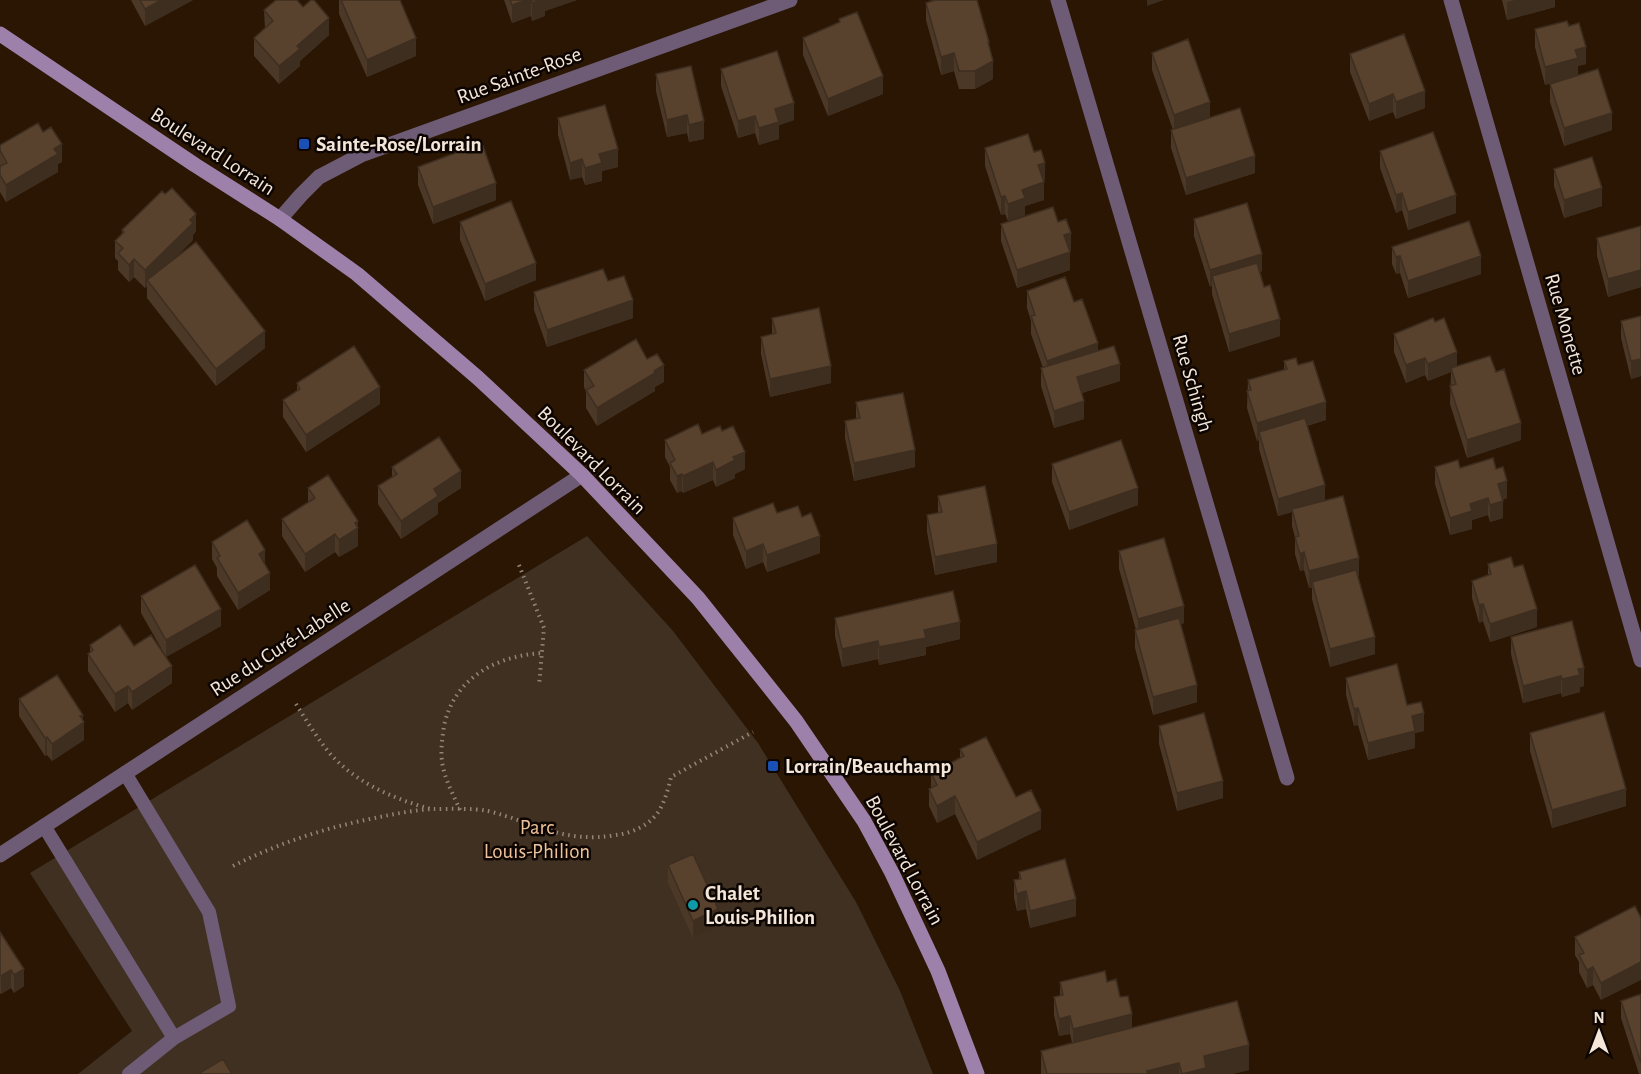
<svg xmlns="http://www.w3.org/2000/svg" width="1641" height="1074" font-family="'Alegreya Sans',sans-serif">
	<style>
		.park { fill: #3f3022 }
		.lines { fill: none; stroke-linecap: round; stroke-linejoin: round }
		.path { stroke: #958575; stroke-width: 4; stroke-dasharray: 1.5 4.5; stroke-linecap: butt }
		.service { stroke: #6e5c76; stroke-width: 14 }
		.minor { stroke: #6e5c76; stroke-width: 15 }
		.secondary { stroke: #9e81ab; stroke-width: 15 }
		.wall { fill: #4c3827 }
		.shaded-wall { fill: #3e2e20 }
		.building { fill: #58412d; stroke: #3e2e20; stroke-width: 1.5 }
		.transit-dot { fill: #1a4fb4; stroke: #0c0501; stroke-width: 2 }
		.culture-dot { fill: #0f9aa8; stroke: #0c0501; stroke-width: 2 }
		.labels { text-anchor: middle; stroke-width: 5; stroke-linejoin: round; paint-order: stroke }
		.street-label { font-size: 21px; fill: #f4e6d9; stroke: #0c0501 }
		.poi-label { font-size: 21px; font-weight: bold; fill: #f4e6d9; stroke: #0c0501; text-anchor: start }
		.park-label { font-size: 21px; fill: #edc199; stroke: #0c0501 }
	</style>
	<rect width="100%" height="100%" fill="#2a1603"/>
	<!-- park -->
	<path class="park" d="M587,536L673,631L758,743L856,902L900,991L933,1074H78L132,1031L30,873Z"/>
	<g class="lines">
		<!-- path -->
		<path class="path" d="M519,565L544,628L539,686
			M296,704C306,720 316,736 327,750C352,781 393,799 431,809
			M460,810C454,796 446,782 443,767C440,754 442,740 444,726C454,678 496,656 542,653
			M233,866C279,843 324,828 375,818C394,814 414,810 433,809C449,809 473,808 488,811C536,823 564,844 616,835C631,833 646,827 656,815C664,805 668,790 671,777L753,732"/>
		<!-- service -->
		<path class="service" d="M44,826L174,1038L229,1006L209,912L125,773
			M129,1074L174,1038"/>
		<!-- minor -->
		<path class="minor" d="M1058,0L1287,778
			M1451,0L1641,660
			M280,219L301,195L319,177L361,155L790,0
			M0,855L582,475"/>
		<!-- secondary -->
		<path class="secondary" d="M0,34L195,165L280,219L357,274L478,378L582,475L698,598L796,721L864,821L892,873L938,971L977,1074"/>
	</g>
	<!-- wall -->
	<path class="wall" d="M131,0H193L145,26Z
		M339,0H400L416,56L367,77L339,14Z
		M504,0H577L545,11V16L532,21L531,16L512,23Z
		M932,0H977L989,46L993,79L975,89H959L954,71L941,75L926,20V3Z
		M1502,0H1555V7L1507,20Z
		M264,10L329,35L300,61V66L279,84L254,56V38L265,29Z
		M839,19L883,94L828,116L803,55V38L839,23Z
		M1569,26L1586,64L1578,66V75L1545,85L1535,47V29Z
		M1152,53L1210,118L1255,173L1186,195L1171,148V130H1173L1152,70Z
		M1350,54L1425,108L1396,119L1393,112L1369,121L1350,72Z
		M721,69L794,120L779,125V139L759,145L755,133L738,138L721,86Z
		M656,74L704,139L689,142L687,133L667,137L656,91Z
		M1550,84L1612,130L1564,146L1550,102Z
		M558,118L618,167L602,171V181L585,185L582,177L570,180L558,135Z
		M0,145L62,162L58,164V172L6,202L0,192Z
		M985,148L1045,180H1044V200L1025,206V215L1008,221L1005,214L1001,215L985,166Z
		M1380,151L1456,213L1408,230L1402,210L1396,213L1380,168Z
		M418,167L496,200L433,224L418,185Z
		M1554,169L1602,206L1564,218L1554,186Z
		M1194,219L1262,271L1260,272L1280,336L1229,352L1212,294V286L1210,287L1194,236Z
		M460,222L536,280L485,301L460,240Z
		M1058,222L1071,250L1069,251L1070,270L1017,288L1001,241V224Z
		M1641,226V287L1608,297L1597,256V238Z
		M122,230L196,231L193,235V240L174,259L265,348L216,386L147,298V286L145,288L134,277L129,282L118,270V261L115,258V241L122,234Z
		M1392,247L1481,274L1408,298L1400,273L1396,274L1392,264Z
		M608,281L633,318L547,347L534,310V292Z
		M1027,291L1074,302L1098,351L1120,381L1082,393L1084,419L1054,428L1041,386V368H1043L1031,334V321L1027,308Z
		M1641,316V376L1631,379L1621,338V321Z
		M772,318L831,383L770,397L761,354V337L772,334Z
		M1394,334L1457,366L1496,372L1521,440L1467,458L1450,404L1451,372L1428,381L1425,375L1406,383L1394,352Z
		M647,359L664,382L655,387V391L597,426L586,408V392L584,387V370Z
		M1284,361L1298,365L1326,420L1307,426L1325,501L1359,576H1358L1375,654L1330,667L1312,599V588H1309L1304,570L1300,571L1295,554V537L1292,526V512L1278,516L1259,449V440L1257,441L1247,408L1248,380L1284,370Z
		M297,383L380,404L306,452L283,417V400L297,391Z
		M856,402L915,467L854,481L845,438V421L856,419Z
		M722,431L745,469L735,474V478L716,487L713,480L683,493L682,491L677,493L670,480V467L665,457V440Z
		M1052,464L1138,505L1069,530L1052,482Z
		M392,467L461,488L438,503V514L401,539L378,504V486L392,477Z
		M1435,467L1496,469L1507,498L1502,500L1503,518L1490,522L1488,515L1472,520V529L1450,535L1435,484Z
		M308,488L358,521V546L339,557L335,552L305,572L282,536V519L308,502Z
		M938,496L997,562L935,575L927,532V515L938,513Z
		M777,513L802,517L820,553L767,572L763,562L746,569L733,535V518Z
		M212,542L265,565L270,590L238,610L217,576V568L212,559Z
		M1119,551L1184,623L1181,624L1197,702L1153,715L1135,648V630H1136L1119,569Z
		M1488,564L1514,567L1537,627L1490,642L1483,621L1479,623L1472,598V581L1488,576Z
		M141,596L221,626L166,657L141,613Z
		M835,618L960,639L926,647V655L879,665L878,659L842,667L835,636Z
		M1511,637L1584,686L1580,687V692L1562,697L1561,693L1523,703L1511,654Z
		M90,645L134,646L172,683L132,710L128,703L115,712L88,671V654L90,652Z
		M1346,678L1407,705L1424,731L1415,733V748L1368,760L1358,725L1354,726L1346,695Z
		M19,699L83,720L84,740L52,761L47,755L45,756L19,716Z
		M1159,726L1223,798L1177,811L1159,744Z
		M1530,733L1626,806L1552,828L1530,751Z
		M960,749L1016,797L1041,829L977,860L955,814L937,823L929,806V789L931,788V773L960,758Z
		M668,865L718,927L693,938L668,883Z
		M1019,872L1076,916L1030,928L1026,909L1017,911L1014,898V880L1019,879Z
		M1635,906L1601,1000L1593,985L1587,988L1579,972V962L1575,955V937Z
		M0,932L24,986L14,993L11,988L1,994L0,993Z
		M1060,982H1107L1120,997L1132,1027L1249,1070L1232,1074H1041V1051L1072,1043L1070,1034L1059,1036L1054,1015V997L1060,996Z
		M1641,994V1074H1639L1621,1018V1001Z"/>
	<!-- shaded-wall -->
	<path class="shaded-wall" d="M161,0H193L145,26V9Z
		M527,0H531V16L512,23V5Z
		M541,0H577L545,11V16L532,21V3Z
		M1147,0H1164L1147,6Z
		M1515,0H1555V7L1507,20V2Z
		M329,18V35L300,61V66L279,84V66L297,46Z
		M416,38V56L367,77V60Z
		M1586,47V64L1578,66V75L1545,85V67L1575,50Z
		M954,53V71L941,75V57Z
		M993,61V79L975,89V71Z
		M883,76V94L828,116V99Z
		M1425,91V108L1396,119V102Z
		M1393,94V112L1369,121V104Z
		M1210,102V119L1174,132V115Z
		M794,103V120L779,125V139L759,145V128L775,109Z
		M1612,113V130L1564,146V128Z
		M687,115V133L667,137V120Z
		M755,116V133L738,138V121Z
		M704,121V139L689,142V125Z
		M62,144V162L58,164V172L6,202V185Z
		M618,149V167L602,171V181L585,185V168L599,154Z
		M1255,156V173L1186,195V178Z
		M582,159V177L570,180V163Z
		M1045,163V180L1038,182V165Z
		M1044,182V200L1025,206V215L1008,221V204L1022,190Z
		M496,183V200L433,224V207Z
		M1602,188V206L1564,218V200Z
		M1402,193V210L1396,213V195Z
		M1456,195V213L1408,230V212Z
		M1005,196V214L1001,215V197Z
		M196,214V231L193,235V240L149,283L147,280V286L145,288V270Z
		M1071,233V250L1064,252V235Z
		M1070,252V270L1017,288V270Z
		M1262,254V271L1215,286L1212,276V286L1210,287V270Z
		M1400,256V273L1396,274V257Z
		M1481,256V274L1408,298V281Z
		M134,259V277L129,282V265Z
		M536,263V280L485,301V284Z
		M1641,270V287L1608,297V279Z
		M633,300V318L547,347V330Z
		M1280,319V336L1229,352V334Z
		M265,331V348L216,386V369Z
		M1098,343V361L1047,379V361Z
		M1457,352V369L1451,368V372L1428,381V364Z
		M1425,358V375L1406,383V365Z
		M1641,359V376L1631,379V361Z
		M1120,364V381L1077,394V377Z
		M664,365V382L655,387V391L597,426V408Z
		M831,366V383L770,397V379Z
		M380,387V404L306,452V435Z
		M1084,401V419L1054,428V411Z
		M1326,402V420L1261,440L1259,432V440L1257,441V423Z
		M1521,423V440L1467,458V440Z
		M915,450V467L854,481V463Z
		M745,452V469L735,474V478L716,487V470L733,457Z
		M713,462V480L683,493V476Z
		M461,471V488L438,503V514L401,539V521L434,489Z
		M682,474V491L677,493V476Z
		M1507,481V498L1498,501V484Z
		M1325,485V502L1292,509V512L1278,516V499Z
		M1138,488V505L1069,530V512Z
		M1488,498V515L1472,520V529L1450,535V518L1470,504Z
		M1503,501V518L1490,522V505Z
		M358,521V546L339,557V540Z
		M335,534V552L305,572V554Z
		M820,536V553L767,572V555Z
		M763,544V562L746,569V551Z
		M997,544V562L935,575V557Z
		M265,550V567L259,554Z
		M1304,552V570L1300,571V554Z
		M1359,558V576L1313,587L1312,582V588H1309V571Z
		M270,573V590L238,610V593Z
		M1483,604V621L1479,623V605Z
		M1184,606V623L1138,637V619Z
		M221,609V626L166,657V640Z
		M1537,609V627L1490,642V624Z
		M960,622V639L926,647V655L879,665V647L924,630Z
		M1375,637V654L1330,667V649Z
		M878,641V659L842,667V649Z
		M172,666V683L132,710V692Z
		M1584,668V686L1580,687V692L1562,697V679L1578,669Z
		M1561,676V693L1523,703V686Z
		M1197,685V702L1153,715V697Z
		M128,686V703L115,712V694Z
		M1358,708V725L1354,726V709Z
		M1424,713V731L1415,733V748L1368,760V743L1412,716Z
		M83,715V723L84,722V740L52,761V744Z
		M47,737V755L45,756V738Z
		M1223,781V798L1177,811V793Z
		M1626,789V806L1552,828V810Z
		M955,796V814L937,823V806Z
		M1041,811V829L977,860V842Z
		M1026,891V909L1017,911V894Z
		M1076,899V916L1030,928V911Z
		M718,909V927L693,938V921Z
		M1641,962V980L1601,1000V983Z
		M1593,967V985L1587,988V970Z
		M24,969V986L14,993V975Z
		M11,970V988L1,994V976Z
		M1132,1014V1032L1073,1047V1029Z
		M1070,1016V1034L1059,1036V1019Z
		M1249,1045V1070L1232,1074H1185L1204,1056Z
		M1179,1063V1074H1147V1071Z"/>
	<!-- building -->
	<path class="building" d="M140,0H161L145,9Z
		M276,0H297L303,7L311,0H314L329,18L297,46L300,49L279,66L254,38L273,21L264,10Z
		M341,0H400L416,38L367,60Z
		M510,0H527L512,5Z
		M531,0H541L532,3Z
		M935,0H977L989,42H988L993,61L975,71H959L954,53L941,57L926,3Z
		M857,12L883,76L828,99L803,38L840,22L839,19Z
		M1567,21L1569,26L1579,23L1586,47L1575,50L1578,58L1545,67L1535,29Z
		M1404,34L1425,91L1396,102L1393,94L1369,104L1350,54Z
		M1188,39L1210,102L1174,115L1152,53Z
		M777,51L794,103L775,109L779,122L759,128L755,116L738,121L721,69Z
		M691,66L704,121L689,125L687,115L667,120L656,74Z
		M1598,69L1612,113L1564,128L1550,84Z
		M605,105L618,149L599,154L602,163L585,168L582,159L570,163L558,118Z
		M1240,108L1255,156L1186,178L1171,130Z
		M38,123L43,132L51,127L62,144L54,149L58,154L6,185L0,175V166L7,163L0,150V145Z
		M1433,132L1456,195L1408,212L1402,193L1396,195L1380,151Z
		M1028,134L1034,152L1041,150L1045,163L1038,165L1044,182L1022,190L1025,198L1008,204L1005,196L1001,197L985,148Z
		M482,143L496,183L433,207L418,167Z
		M1592,157L1602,188L1564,200L1554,169Z
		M172,188L196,214L190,220L193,223L145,270L134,259L129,265L118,253L123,248L115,241L124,232L122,230L162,191L165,194Z
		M511,201L536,263L485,284L460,222Z
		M1247,203L1262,254L1210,270L1194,219Z
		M1053,207L1058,222L1066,219L1071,233L1064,235L1070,252L1017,270L1001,224Z
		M1469,221L1481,256L1408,281L1400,256L1396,257L1392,247Z
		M1641,226V270L1608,279L1597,238Z
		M196,242L265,331L216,369L147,280Z
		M1257,263L1264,287L1270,285L1280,319L1229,334L1212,276Z
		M603,269L608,281L624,276L633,300L547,330L534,292Z
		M1065,277L1074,302L1082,299L1098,343L1047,361L1031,316L1035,315L1027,291Z
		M819,308L831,366L770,379L761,337L776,333L772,318Z
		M1641,316V359L1631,361L1621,321Z
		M1433,318L1435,322L1444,318L1457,352L1428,364L1425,358L1406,365L1394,334Z
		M636,339L647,359L657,354L664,365L654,371L655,373L597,408L586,390L594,386L584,370Z
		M354,346L380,387L306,435L283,400L300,389L297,383Z
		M1114,346L1120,364L1077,377L1084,401L1054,411L1041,368Z
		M1490,356L1496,372L1504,369L1521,423L1467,440L1450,386L1456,384L1451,368Z
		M1296,358L1298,365L1313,361L1326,402L1257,423L1247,391L1251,390L1248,380L1287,369L1284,361Z
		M903,393L915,450L854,463L845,421L860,418L856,402Z
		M1305,418L1325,485L1278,499L1259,432Z
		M698,424L702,434L720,426L722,431L733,426L745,452L733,457L735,460L716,470L713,462L683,476L682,474L677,476L670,463L675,460L665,440Z
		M439,437L461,471L434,489L438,496L401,521L378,486L397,474L392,467Z
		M1121,440L1138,488L1069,512L1052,464Z
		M1493,458L1496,469L1503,467L1507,481L1498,484L1503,501L1490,505L1488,498L1470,504L1472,511L1450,518L1435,467L1458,460L1460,468Z
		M328,475L358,521L355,523L358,528L339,540L335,534L305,554L282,519L315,498L308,488Z
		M985,486L997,544L935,557L927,515L942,512L938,496Z
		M1343,496L1359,558L1309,571L1304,552L1300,554L1295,537L1299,536L1292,509Z
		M773,503L777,513L798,506L802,517L811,513L820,536L767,555L763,544L746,551L733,518Z
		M247,520L265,550L259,554L270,573L238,593L217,558L220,556L212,542Z
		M1164,538L1184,606L1138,619L1119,551Z
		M1511,557L1514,567L1523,565L1537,609L1490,624L1483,604L1479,605L1472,581L1491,574L1488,564Z
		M195,565L221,609L166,640L141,596Z
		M1356,570L1375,637L1330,649L1312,582Z
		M953,591L960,622L924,630L926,638L879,647L878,641L842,649L835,618Z
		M1179,618L1197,685L1153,697L1135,630Z
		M1572,621L1584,668L1578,669L1580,675L1562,679L1561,676L1523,686L1511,637Z
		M120,625L134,646L151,635L172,666L132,692L128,686L115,694L88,654L93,650L90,645Z
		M1397,664L1407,705L1421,702L1424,713L1412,716L1415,731L1368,743L1358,708L1354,709L1346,678Z
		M57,675L83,715L80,716L84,722L52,744L47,737L45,738L19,699Z
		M1604,712L1626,789L1552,810L1530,733Z
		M1204,713L1223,781L1177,793L1159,726Z
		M986,737L1016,797L1031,790L1041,811L977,842L955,796L937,806L929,789L937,785L931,773L964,756L960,749Z
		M693,854L718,909L693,921L668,865Z
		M1065,859L1076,899L1030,911L1026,891L1017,894L1014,880L1021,879L1019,872Z
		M1635,906L1641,918V962L1601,983L1593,967L1587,970L1579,955L1584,953L1575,937Z
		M0,932L24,969L14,975L11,970L1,976L0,975Z
		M1105,971L1107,982L1116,979L1120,997L1128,996L1132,1014L1073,1029L1070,1016L1059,1019L1054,997L1063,995L1060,982Z
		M1641,994V1063L1621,1001Z
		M1237,1001L1249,1045L1204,1056L1206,1068L1182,1074L1179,1063L1147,1071L1148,1074H1047L1041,1051Z
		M223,1059L232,1074H198Z"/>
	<!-- markers -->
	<g class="transit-dot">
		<rect x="298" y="138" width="12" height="12" rx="3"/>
		<rect x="767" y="760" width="12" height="12" rx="3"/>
	</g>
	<circle class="culture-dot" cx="693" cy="905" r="6"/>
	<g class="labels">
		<!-- street labels -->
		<g class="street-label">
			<text transform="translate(519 75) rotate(-20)" y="7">Rue Sainte-Rose</text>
			<text transform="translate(213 151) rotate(33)" y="7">Boulevard Lorrain</text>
			<text transform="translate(1566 324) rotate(74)" y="7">Rue Monette</text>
			<text transform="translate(1193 383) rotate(74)" y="7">Rue Schingh</text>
			<text transform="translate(592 460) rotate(45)" y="7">Boulevard Lorrain</text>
			<text transform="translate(280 647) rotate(-33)" y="7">Rue du Curé-Labelle</text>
			<text transform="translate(905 860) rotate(62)" y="7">Boulevard Lorrain</text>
		</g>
		<!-- poi labels -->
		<g class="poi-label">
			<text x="316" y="151">Sainte-Rose/Lorrain</text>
			<text x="785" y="773">Lorrain/Beauchamp</text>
			<text x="705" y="900">Chalet<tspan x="705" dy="24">Louis-Philion</tspan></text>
		</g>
		<!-- park labels -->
		<g class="park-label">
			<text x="537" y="834">Parc<tspan x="537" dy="24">Louis-Philion</tspan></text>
		</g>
	</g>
	<!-- north arrow -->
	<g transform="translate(1599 1032)" stroke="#0c0501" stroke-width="4.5" paint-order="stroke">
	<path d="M0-4.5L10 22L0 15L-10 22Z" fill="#f4e6d9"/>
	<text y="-9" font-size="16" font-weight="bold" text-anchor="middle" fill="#f4e6d9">N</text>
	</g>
</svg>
